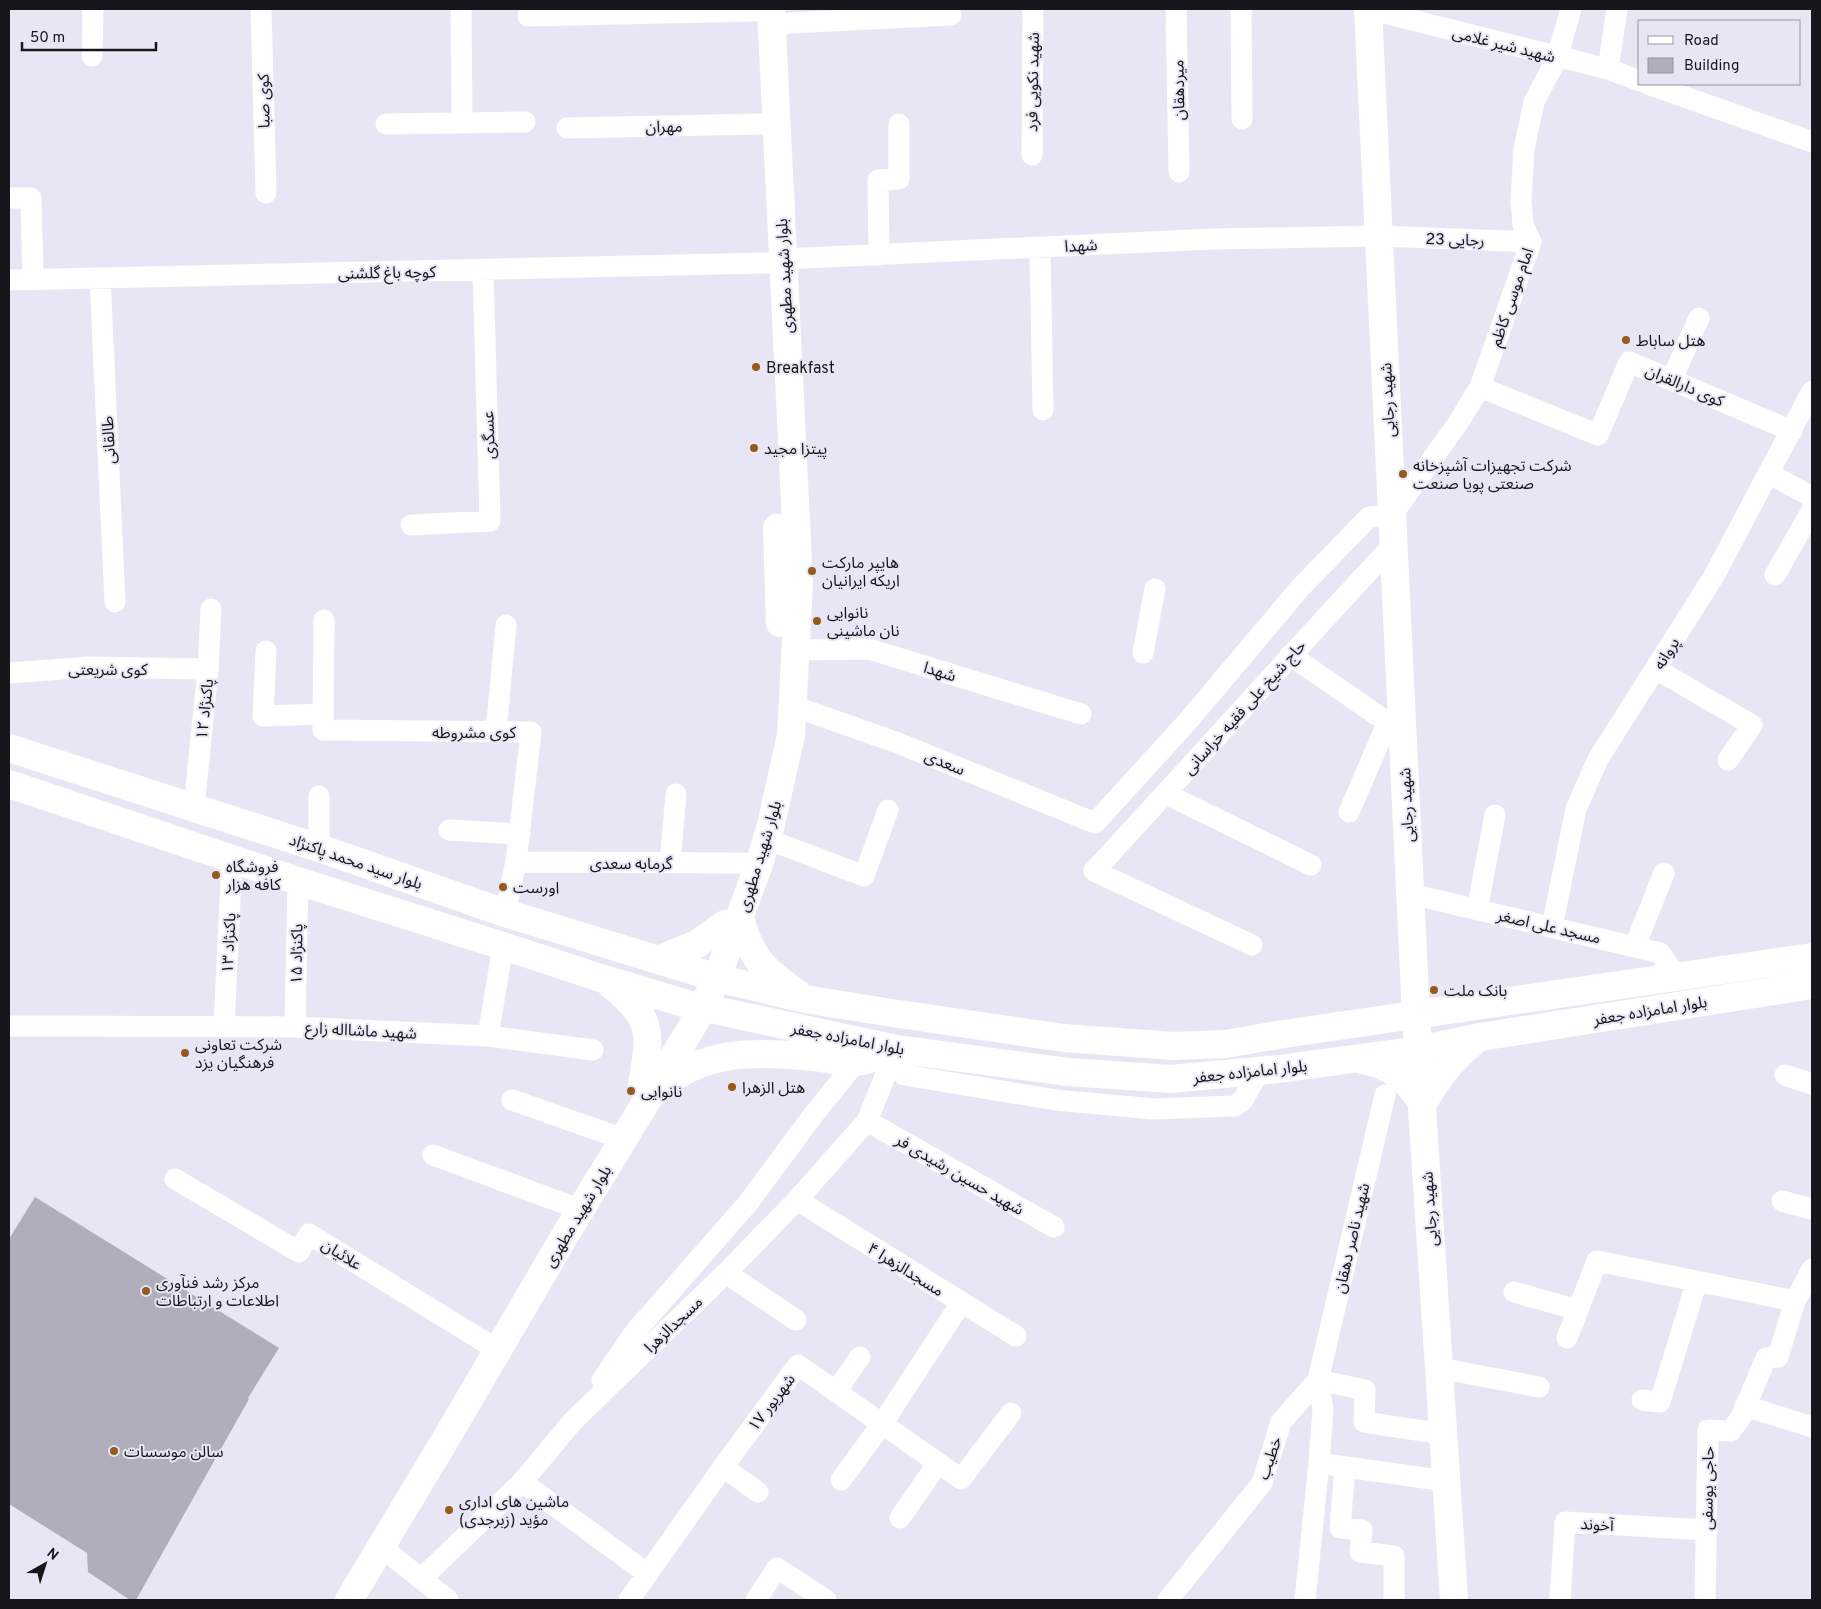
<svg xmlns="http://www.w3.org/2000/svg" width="1821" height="1609" font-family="Overpass,'Noto Sans Arabic',sans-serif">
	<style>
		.building { fill: #b0aebc }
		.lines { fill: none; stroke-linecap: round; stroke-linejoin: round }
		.street { stroke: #fff; stroke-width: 21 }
		.secondary { stroke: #fff; stroke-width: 28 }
		.poi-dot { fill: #965a1c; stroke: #e8e6f4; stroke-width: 2 }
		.labels { text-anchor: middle; stroke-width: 4; stroke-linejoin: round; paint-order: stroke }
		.street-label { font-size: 16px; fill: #17161b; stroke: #e8e6f4 }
		.poi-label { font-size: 16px; fill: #17161b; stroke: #e8e6f4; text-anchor: start }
	</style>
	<rect width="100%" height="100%" fill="#e8e6f4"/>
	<!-- building -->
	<path class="building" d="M35,1197L279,1348L248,1398L249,1399L136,1600H130L88,1572L87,1553L9,1504V1239Z"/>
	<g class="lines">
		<!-- street -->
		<path class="street" d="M261,9L266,193
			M461,9L462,122
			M1176,9L1179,172
			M1241,9L1242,119
			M1368,9L1608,69L1640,81
			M528,16L756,11
			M772,24L951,15
			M92,56L93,9
			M1608,69L1617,9
			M1648,84L1812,142
			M386,124L525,122
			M567,128L761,124
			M1032,155L1033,9
			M9,198H31L33,279
			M1040,247L1043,410
			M879,255L878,180L899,179V124
			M783,259L1212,239L1379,236L1531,242
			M100,278L115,602
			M9,280L766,263
			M1672,379L1699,318
			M1480,387L1598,435L1629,362L1792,431
			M1768,473L1812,497
			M411,525L490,521L483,269
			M1775,575L1812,510
			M324,620L323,730L531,732L516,862L505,913
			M797,650L869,649L1081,714
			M266,651L263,716L323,714
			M1143,653L1155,589
			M1290,655L1403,733
			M1656,669L1752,725L1728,760
			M9,673L89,667L208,669
			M793,706L898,743L1095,823L1188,721L1300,588L1369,517L1392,515L1458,423L1480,387L1531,242L1523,225L1521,201L1524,149L1534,102L1557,58L1571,9
			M496,732L506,625
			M1166,794L1311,865
			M319,796V848
			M194,808L208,669L211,609
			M1349,812L1387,724
			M449,830L520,834
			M767,839L864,876L888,810
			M516,862L745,863
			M670,863L676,794
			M1411,894L1660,953L1676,976
			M1477,910L1495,815
			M1552,927L1576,809L1598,759L1714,576L1812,391
			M1252,945L1094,871C1195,762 1293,652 1394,544
			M1635,946L1664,873
			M9,1026L295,1027L488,1036L593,1050
			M224,1026L232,859
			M295,1027L298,881
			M488,1036L503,946
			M896,1049L904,1075L1056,1100L1154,1109L1235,1106L1243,1100L1259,1071
			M1785,1075L1812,1084
			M1385,1095L1318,1380L1365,1390L1364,1422L1443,1434
			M512,1100L612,1135
			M867,1121L1054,1227
			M433,1155L568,1205
			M175,1179L299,1252L309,1234L488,1344
			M797,1200L1016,1336
			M1782,1201L1812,1209
			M726,1273L796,1320
			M1514,1292L1578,1310L1597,1261L1795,1301L1812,1269
			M1567,1338L1578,1310
			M1439,1368L1539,1387
			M602,1380L635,1332L748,1203L814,1114L856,1062
			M836,1391L860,1357
			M1642,1400L1660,1402L1697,1281
			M1745,1406L1812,1427
			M1332,1465L1446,1481
			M723,1467L758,1492
			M1345,1467L1340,1528L1362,1530L1360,1552L1394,1556V1600
			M841,1480L882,1424L961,1303
			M522,1482L648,1574
			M900,1518L938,1463
			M381,1547L448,1600
			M421,1579L522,1482L573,1421L726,1273L797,1200L867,1121L896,1049
			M629,1600L723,1467L798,1365L961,1479L1011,1413
			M756,1600L777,1568L826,1600
			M1168,1600L1262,1483L1281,1422L1318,1380L1323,1410L1319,1463L1305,1600
			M1560,1600L1565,1522L1707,1530
			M1705,1600L1708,1430L1731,1431L1741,1417L1766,1358L1778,1357L1795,1301"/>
		<!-- secondary -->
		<path class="secondary" d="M1368,9L1416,1015L1454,1600
			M777,528L780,623
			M9,748L319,848L505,913L717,978L805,999L892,1013L1064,1038L1174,1046L1226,1044L1277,1035L1812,957
			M9,784L298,881L503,946L604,979L687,1004L896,1049L1068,1072L1170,1079L1279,1069L1419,1050L1480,1037L1812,985
			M740,918C752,960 763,969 798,994
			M657,960L697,944L725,924
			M611,985C655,1019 650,1034 642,1085
			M1362,1060C1392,1065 1406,1079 1423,1104C1437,1077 1454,1057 1478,1038
			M658,1090C702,1049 758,1051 814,1057C824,1058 847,1063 856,1062C868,1061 882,1054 893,1050
			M349,1600L447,1437L567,1232L696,1020L717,978L758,867L770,829L791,735L799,584L771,9"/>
	</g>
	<!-- markers -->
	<g class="poi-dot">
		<circle cx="1626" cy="340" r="5"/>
		<circle cx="756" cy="367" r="5"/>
		<circle cx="754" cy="448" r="5"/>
		<circle cx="1403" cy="474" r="5"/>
		<circle cx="812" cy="571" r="5"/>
		<circle cx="817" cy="621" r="5"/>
		<circle cx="216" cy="875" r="5"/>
		<circle cx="503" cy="887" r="5"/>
		<circle cx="1434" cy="990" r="5"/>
		<circle cx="185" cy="1053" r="5"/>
		<circle cx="732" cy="1087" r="5"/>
		<circle cx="631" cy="1091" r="5"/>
		<circle cx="146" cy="1291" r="5"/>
		<circle cx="114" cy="1451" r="5"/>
		<circle cx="449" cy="1510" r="5"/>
	</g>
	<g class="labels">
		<!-- street labels -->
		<g class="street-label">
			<text transform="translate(1504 44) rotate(14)" y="6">شهید شیر غلامی</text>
			<text transform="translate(1032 82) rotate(-89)" y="6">شهید نکویی فرد</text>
			<text transform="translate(1178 90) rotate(-91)" y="6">میردهقان</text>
			<text transform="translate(263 101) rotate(-91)" y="6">کوی صبا</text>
			<text transform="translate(664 126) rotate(-1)" y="6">مهران</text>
			<text transform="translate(1455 239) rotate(2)" y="6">رجایی 23</text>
			<text transform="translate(1081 245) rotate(-3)" y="6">شهدا</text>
			<text transform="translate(387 272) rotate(-1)" y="6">کوچه باغ گلشنی</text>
			<text transform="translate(784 276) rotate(-93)" y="6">بلوار شهید مطهری</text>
			<text transform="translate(1511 297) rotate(-71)" y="6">امام موسی کاظم</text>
			<text transform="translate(1685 385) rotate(23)" y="6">کوی دارالقران</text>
			<text transform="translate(1387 400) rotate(-93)" y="6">شهید رجایی</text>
			<text transform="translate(488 435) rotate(-92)" y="6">عسگری</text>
			<text transform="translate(108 440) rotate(-93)" y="6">طالقانی</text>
			<text transform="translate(1666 653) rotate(-58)" y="6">پروانه</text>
			<text x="108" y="675">کوی شریعتی</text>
			<text transform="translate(940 671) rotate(17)" y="6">شهدا</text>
			<text transform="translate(1244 707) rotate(-48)" y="6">حاج شیخ علی فقیه خراسانی</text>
			<text transform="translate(204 709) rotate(-84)" y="6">پاکنژاد ۱۲</text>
			<text x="474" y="738">کوی مشروطه</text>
			<text transform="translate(945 762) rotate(22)" y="6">سعدی</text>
			<text transform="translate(1406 805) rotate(-93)" y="6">شهید رجایی</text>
			<text transform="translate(759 856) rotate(-73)" y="6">بلوار شهید مطهری</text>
			<text transform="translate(356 861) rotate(19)" y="6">بلوار سید محمد پاکنژاد</text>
			<text x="631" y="869">گرمابه سعدی</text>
			<text transform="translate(1549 926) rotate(13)" y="6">مسجد علی اصغر</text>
			<text transform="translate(228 943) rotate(-87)" y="6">پاکنژاد ۱۳</text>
			<text transform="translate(296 954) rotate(-89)" y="6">پاکنژاد ۱۵</text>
			<text transform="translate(1650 1010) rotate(-9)" y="6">بلوار امامزاده جعفر</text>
			<text transform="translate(361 1030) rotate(3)" y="6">شهید ماشااله زارع</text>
			<text transform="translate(848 1038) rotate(11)" y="6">بلوار امامزاده جعفر</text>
			<text transform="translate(1250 1071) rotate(-6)" y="6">بلوار امامزاده جعفر</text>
			<text transform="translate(960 1174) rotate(30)" y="6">شهید حسین رشیدی فر</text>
			<text transform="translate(1429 1209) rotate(-94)" y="6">شهید رجایی</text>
			<text transform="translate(577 1216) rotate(-59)" y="6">بلوار شهید مطهری</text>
			<text transform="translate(1351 1238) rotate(-77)" y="6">شهید ناصر دهقان</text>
			<text transform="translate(342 1254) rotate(32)" y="6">علائیان</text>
			<text transform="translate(906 1269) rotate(32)" y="6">مسجدالزهرا ۴</text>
			<text transform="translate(673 1324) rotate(-44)" y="6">مسجدالزهرا</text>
			<text transform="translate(771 1402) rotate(-53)" y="6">۱۷ شهریور</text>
			<text transform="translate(1269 1458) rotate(-71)" y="6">خطیب</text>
			<text transform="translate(1707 1488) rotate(-89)" y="6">حاجی یوسفی</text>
			<text transform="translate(1597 1524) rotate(3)" y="6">آخوند</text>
		</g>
		<!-- poi labels -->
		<g class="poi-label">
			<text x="1636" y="346">هتل ساباط</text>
			<text x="766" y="373">Breakfast</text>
			<text x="764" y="454">پیتزا مجید</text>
			<text x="1413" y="471">شرکت تجهیزات آشپزخانه<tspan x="1413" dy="18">صنعتی پویا صنعت</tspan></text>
			<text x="822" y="568">هایپر مارکت<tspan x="822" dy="18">اریکه ایرانیان</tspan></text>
			<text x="827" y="618">نانوایی<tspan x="827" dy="18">نان ماشینی</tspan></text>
			<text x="226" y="872">فروشگاه<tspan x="226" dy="18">کافه هزار</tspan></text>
			<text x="513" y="893">اورست</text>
			<text x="1444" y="996">بانک ملت</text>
			<text x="195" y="1050">شرکت تعاونی<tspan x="195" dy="18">فرهنگیان یزد</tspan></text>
			<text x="742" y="1093">هتل الزهرا</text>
			<text x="641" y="1097">نانوایی</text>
			<text x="156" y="1288">مرکز رشد فنآوری<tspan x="156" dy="18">اطلاعات و ارتباطات</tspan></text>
			<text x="124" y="1457">سالن موسسات</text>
			<text x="459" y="1507">ماشین های اداری<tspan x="459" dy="18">مؤید (زبرجدی)</tspan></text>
		</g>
	</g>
	<!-- border -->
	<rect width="1821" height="1609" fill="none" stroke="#17161b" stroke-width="20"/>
	<!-- legend -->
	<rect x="1638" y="20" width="162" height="65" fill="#e8e6f4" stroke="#94939d"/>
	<rect x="1648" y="36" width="25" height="8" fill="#ffffff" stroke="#94939d"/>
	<text x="1684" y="45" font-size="15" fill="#17161b">Road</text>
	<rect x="1648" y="58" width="25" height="15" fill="#b0aebc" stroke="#94939d"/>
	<text x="1684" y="70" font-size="15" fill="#17161b">Building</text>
	<!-- north arrow -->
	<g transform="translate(45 1564) rotate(39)" stroke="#e8e6f4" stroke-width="4" paint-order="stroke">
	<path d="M0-4L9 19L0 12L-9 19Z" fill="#17161b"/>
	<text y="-8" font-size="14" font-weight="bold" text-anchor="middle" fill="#17161b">N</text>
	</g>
	<!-- scale -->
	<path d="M22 42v8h134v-8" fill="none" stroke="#17161b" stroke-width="2.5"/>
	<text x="30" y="42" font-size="15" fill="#17161b" stroke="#e8e6f4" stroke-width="4" paint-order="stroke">50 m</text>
</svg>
